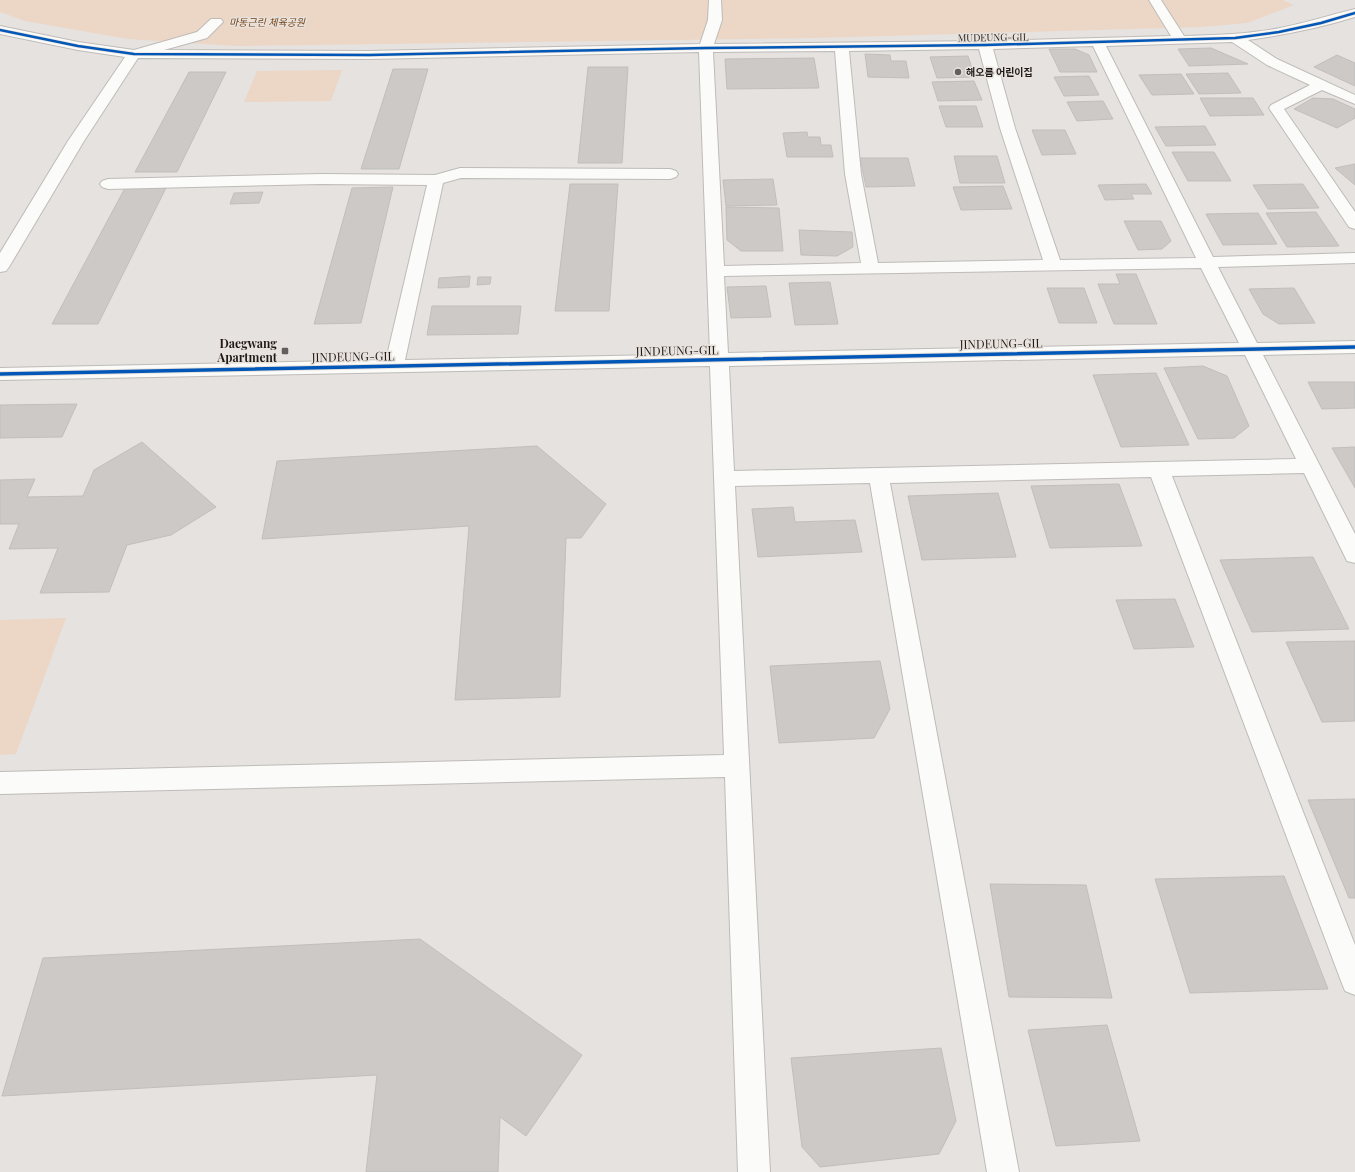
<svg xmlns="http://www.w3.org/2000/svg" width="1355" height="1172" font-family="'Playfair Display','Noto Sans KR',serif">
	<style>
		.green { fill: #ecd6c5 }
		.building { fill: #ccc9c7; stroke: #c1bebc }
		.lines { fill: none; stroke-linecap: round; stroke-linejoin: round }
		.minor-casing { stroke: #bebbb8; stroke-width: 2 }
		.minor { fill: #fbfbfa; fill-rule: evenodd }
		.cycleway-far1-casing { stroke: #e9e2dc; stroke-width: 4 }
		.cycleway-casing { stroke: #e9e2dc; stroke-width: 5.5 }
		.cycleway-far1 { stroke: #0057b8; stroke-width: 2.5 }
		.cycleway { stroke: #0057b8; stroke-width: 3.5 }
		.poi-dot { fill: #635f5e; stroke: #e9e2dc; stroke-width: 1.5 }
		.labels { text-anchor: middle; stroke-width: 3; stroke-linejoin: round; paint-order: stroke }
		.far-park-label { font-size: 10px; font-style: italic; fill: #744519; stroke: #e9e2dc }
		.far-street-label { font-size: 10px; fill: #1c1918; stroke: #e9e2dc }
		.far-poi-label { font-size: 10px; font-weight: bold; fill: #1c1918; stroke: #e9e2dc; text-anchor: start }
		.poi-label { font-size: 12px; font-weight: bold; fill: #1c1918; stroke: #e9e2dc; text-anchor: end }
		.street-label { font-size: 12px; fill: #1c1918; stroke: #e9e2dc }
	</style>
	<rect width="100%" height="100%" fill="#e6e2df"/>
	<!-- green -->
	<path class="green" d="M0,0H1283L1294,5L1247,23L1201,27L813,38L235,46L128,39L25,21L0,12Z
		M342,70L331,101L244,102L257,71Z
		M66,618L16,754L0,755V620Z"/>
	<!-- building -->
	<path class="building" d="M1211,48L1248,64L1189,66L1178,49Z
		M1049,49H1075L1089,55L1097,72H1060Z
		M865,54L890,55L891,61H906L909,78L868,77Z
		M1337,55L1355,63V86L1314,67Z
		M968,56L975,77L937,78L930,57Z
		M814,58L819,88L727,89L725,59Z
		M588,67H628L622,163H578Z
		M393,69H428L399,169H361Z
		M189,72H226L177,172H135Z
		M1228,73L1241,93L1199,94L1186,74Z
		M1181,74L1194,94L1152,95L1139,75Z
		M1089,76L1099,95L1064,96L1054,77Z
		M974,81L982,100L938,101L932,82Z
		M1200,98H1253L1264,115L1210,116Z
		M1313,98L1333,99L1355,109V118L1337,128L1294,109Z
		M1103,101L1113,119L1077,121L1067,102Z
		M939,106H976L983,127H946Z
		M1205,126L1216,145L1166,146L1155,127Z
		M1032,130H1065L1076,154L1042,155Z
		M807,132L808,137H820L821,145H831L833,157H787L783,133Z
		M1172,152H1214L1231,181H1188Z
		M954,156H997L1005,183H960Z
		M860,158H908L915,186L866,187Z
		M1355,164V185L1335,168Z
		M773,179L777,205L726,206L723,180Z
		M570,184H618L609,311H555Z
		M1146,184L1152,194H1131L1134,199L1105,200L1098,185Z
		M1303,184L1319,208L1268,209L1253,185Z
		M1003,186L1012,209L961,210L953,187Z
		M393,187L361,323L314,324L352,188Z
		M125,188H166L98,324H52Z
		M263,192L259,203L230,204L234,193Z
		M726,207L779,208L783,251H741L727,240Z
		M1316,212L1339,246L1287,247L1266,213Z
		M1258,213L1277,244L1223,245L1206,214Z
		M1124,221H1161L1171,241L1162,249L1138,250Z
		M799,230L852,232L853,247L837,256L801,255Z
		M1116,274H1136L1157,324H1114L1098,284H1120Z
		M470,276L469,287L438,288L439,278Z
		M478,277H491L490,284L477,285Z
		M830,282L838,324L795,325L789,283Z
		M766,286L771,317L731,318L727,287Z
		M1047,288H1084L1097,323H1059Z
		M1294,288L1315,323L1279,324L1263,314L1249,289Z
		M432,306H521L518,334L427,335Z
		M1203,366L1227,376L1249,426L1234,438L1198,439L1164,368Z
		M1156,373L1189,445L1121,447L1093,375Z
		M1308,382H1355V408L1322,409Z
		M77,404L62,437L0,438V405Z
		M142,442L216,507L171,535L127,545L109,592L40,593L58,548L9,549L19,524H0V480L35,479L27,497L83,496L94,470Z
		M537,446L606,504L581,538H566L560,697L455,700L469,526L262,539L277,461Z
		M1355,447V488L1332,448Z
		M1119,484L1142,546L1050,548L1031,486Z
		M998,493L1016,557L922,560L908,496Z
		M793,507L795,522L855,520L862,552L758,557L752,509Z
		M1313,557L1349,629L1252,632L1220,560Z
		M1175,599L1194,647L1134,649L1116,600Z
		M1355,641V721L1322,722L1286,642Z
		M880,661L890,709L874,738L779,743L770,666Z
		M1355,799V898H1349L1308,800Z
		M1284,876L1328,989L1190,993L1155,879Z
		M990,884L1086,885L1112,998L1009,997Z
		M420,939L582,1055L526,1136L500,1117L498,1172H366L377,1075L2,1096L43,958Z
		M1107,1025L1140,1141L1056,1146L1028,1030Z
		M941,1048L956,1121L939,1154L820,1167L802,1147L791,1058Z"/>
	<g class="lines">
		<!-- minor casing -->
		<g class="minor-casing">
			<path id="minor" d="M709,0H721L722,20L714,44L985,41L1171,36L1149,0H1161L1184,36C1216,35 1248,34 1280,28C1305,23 1330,15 1355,9V17C1320,28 1284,35 1248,40L1277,59L1355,95V104L1322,90L1284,109L1355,212V229L1349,227L1269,108L1271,105L1310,85L1267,65L1232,42L1106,46L1213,257L1355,253V263L1218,267L1257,343L1355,341V353L1263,355L1355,534V563L1347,561L1304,473L1172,476L1355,945V995L1345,991L1341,981L1151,477L890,483L1019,1172H987L870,483L735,486L770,1172H738L725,777L0,794V772L724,755L710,366L0,380V368L386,360L427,185L321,184L108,189L102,187L100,184L102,181L108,179L321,174L435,175L460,168L670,169L676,171L678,174L676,177L670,179L461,178L443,183L405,360L710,354L699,52L369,59L138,58L84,141L9,267L6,271L0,272V253L68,141L125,57L78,50L0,34V26L78,42L134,50L197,32L211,19H221L223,22L207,38L164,50L369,51L700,44L708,20ZM1093,46L1196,258L1060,260L1015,128L993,49ZM979,49L1000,128L1043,260L878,263L861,174L849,51ZM835,51L845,174L861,263L724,266L713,52ZM1201,268L1239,343L728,353L724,276ZM1245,355L1296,459L734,471L729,366Z"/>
		</g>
		<!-- minor -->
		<use href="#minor" class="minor"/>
		<!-- cycleway-far1 casing -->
		<g class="cycleway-far1-casing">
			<path id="cycleway-far1" d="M0,30L78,46L134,54L369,55L706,48L985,45L1235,38L1279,32L1321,23L1355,13"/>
		</g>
		<!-- cycleway casing -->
		<g class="cycleway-casing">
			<path id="cycleway" d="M0,374L1355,347"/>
		</g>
		<!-- cycleway-far1 -->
		<use href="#cycleway-far1" class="cycleway-far1"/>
		<!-- cycleway -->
		<use href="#cycleway" class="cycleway"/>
	</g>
	<!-- markers -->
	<g class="poi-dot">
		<circle cx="958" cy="72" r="4"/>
		<rect x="281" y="347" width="8" height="8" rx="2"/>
	</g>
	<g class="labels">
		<!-- far-park labels -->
		<g class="far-park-label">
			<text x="267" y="26">마동근린 체육공원</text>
		</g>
		<!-- far-street labels -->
		<g class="far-street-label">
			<text transform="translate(993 37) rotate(-1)" y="4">MUDEUNG-GIL</text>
		</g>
		<!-- far-poi labels -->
		<g class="far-poi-label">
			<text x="966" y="76">해오름 어린이집</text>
		</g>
		<!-- poi labels -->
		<g class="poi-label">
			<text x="277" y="348">Daegwang<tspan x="277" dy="14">Apartment</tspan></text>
		</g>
		<!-- street labels -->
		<g class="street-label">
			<text transform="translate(1001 344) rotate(-1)" y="4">JINDEUNG-GIL</text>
			<text transform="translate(677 351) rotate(-1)" y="4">JINDEUNG-GIL</text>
			<text transform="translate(353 357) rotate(-1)" y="4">JINDEUNG-GIL</text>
		</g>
	</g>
</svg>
